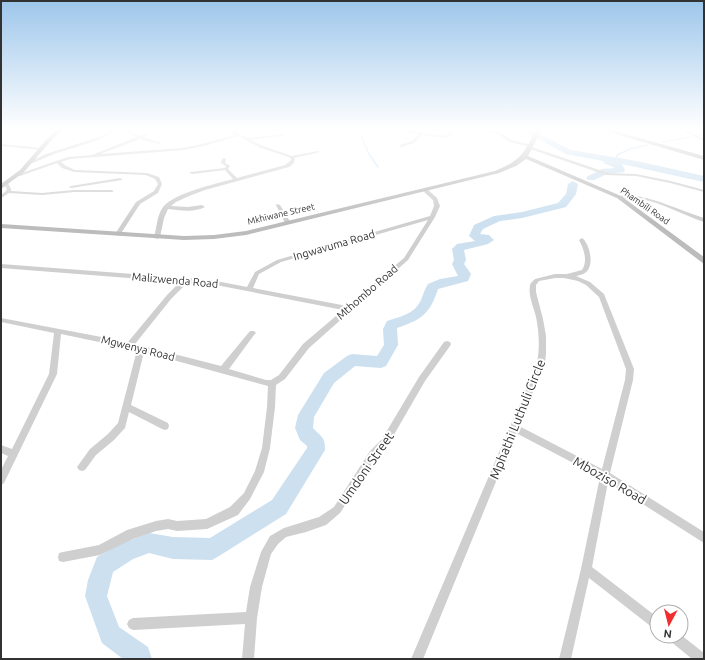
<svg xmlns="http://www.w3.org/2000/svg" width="705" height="660" font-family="Ubuntu,sans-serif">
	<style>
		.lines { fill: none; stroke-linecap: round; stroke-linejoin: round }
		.stream { stroke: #cce0f0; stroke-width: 1.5 }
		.river { fill: #cce0f0; fill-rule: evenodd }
		.street { fill: #cfcfcf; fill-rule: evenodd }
		.secondary { fill: #bcbcbc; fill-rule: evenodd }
		.labels { text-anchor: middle; stroke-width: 4; stroke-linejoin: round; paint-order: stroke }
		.far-street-label { font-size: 9px; fill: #323232; stroke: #fff }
		.street-label { font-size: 11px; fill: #323232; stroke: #fff }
		.near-street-label { font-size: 13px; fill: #323232; stroke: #fff }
	</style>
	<rect width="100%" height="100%" fill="#fff"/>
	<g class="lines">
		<!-- stream -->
		<path class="stream" d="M358,129L369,154L378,167
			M699,135H704
			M663,142L690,137
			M617,160V155L630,149L648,145"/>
		<!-- river -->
		<path class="river" d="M520,129H530L571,150L637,161L704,176V182L622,164L625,170L624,172L607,174L594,180H588L586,178L588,176L602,169L615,168L604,163L603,161L566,154Z
			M573,181L578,184L576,194L566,207L522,218L500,221L483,229L480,234L489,235L494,240L488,244L464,250L466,260L464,264L471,274L468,281L438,289C430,314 421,320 397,328L398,345L386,366L381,368L355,366L334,383L314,417L313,428C321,437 325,436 325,450L286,514L219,556L212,560L173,559L149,553L133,559L113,572L107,596L119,627L148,647L152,659H123L102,643L85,596L88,580L97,557L120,544L149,533L173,537L210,538L272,500L307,448V446L300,440L295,428L298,415L324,373L347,356L352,354L377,356L384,345L383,329L387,321C399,317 414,314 420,302C423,296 424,290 428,284L440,279L458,276L452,264L454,260L452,249L457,244L475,241L469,236L474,225L494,216L522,212L558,203L566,194L568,184Z"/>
		<!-- street -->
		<path class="street" d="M113,129H118C97,144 70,147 47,157C41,159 32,165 27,163L46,154L102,136Z
			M122,129H128L140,136L147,134V136L143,137L161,143L159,144L140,139L100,154L183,148L202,144L235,135L224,129H230L247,138L283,134V136H282L250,140L263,146L292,156L318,151L320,152L294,158L295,159L294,163L289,167L205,190L189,196L176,202L171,206L188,207L202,205L205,207C194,213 179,210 168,209L164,218L160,237L157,239L154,237C157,227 157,215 163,207C174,193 215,184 233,179L225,170L192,174L190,173V172L225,168L226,166L221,163L222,159L224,158L226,159L225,163L230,166L228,169L237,178L285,165L290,161L291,159L289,157L261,148L238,136L204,146L183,150L70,159L61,162L66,166L75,170L147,173L159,177L162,184L158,193L140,204L120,235L118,236L115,234L136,202L154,191L158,184L155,179L146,175L74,172L62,168L57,163L20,176L16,175L68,157L92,155L137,137Z
			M387,129H400L445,136L448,134L449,129H453L452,135L446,138L422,135L414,143L401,147L399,146L400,145L412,141L419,134Z
			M485,129H491L503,134L511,140L532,145V147L608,173L636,174L671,181L704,190V192L670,183L636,176L606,175L530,149V147L509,142L501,136Z
			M678,129H684L704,139V141Z
			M1,144L42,148L44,149L42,150L1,146Z
			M120,178L122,179V180L71,188L69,187L71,186Z
			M4,183H8L11,189V191L42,193L74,190H112L114,191L112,192H74L42,195L9,193L1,198V195L6,191L7,189L4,184Z
			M423,189H427L437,198L440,206L435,217L408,260L309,348L285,379L276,385L275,407L270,448L264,472L250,499L238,515L207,529L177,531L168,529L156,531L133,539L100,555L63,562L59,561L58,557L59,553L63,552L99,545L127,530L156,521L168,519L177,521L206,519L230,507L244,493L255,471L262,448L267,407L268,386L144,352L131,405L168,423L169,426L168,429L165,430L162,429L129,412L125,428L114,440L96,455L85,470L82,471L79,470L77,467L90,449L108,434L118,423L137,350L61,334L57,374L4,483L1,485V470L8,456L1,453V445L12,449L49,374L54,333L1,322V318L128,342L167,295L180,282L1,268V264L186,278L216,281L247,287L255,272L277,260L430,216L434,206L433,200L423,191ZM428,220L404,258L347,306L253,288L259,274L281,262ZM187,283L216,285L343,310L303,344L279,375L271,380H266L229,369L254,335L256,333L254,331H250L221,366L135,344L171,299Z
			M630,195C656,198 679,210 704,218V222C683,215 663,203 641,199C634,198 622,200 617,197L619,196Z
			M276,204L280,205L291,223L290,224H286L285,223L276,205Z
			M582,238C589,243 593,260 589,268C587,273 582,275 576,276L590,282L604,294L634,369L633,380L610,473L704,532V543L608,482L592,567L657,617V630L653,628L589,578L571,659H559L581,569L600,477L516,433L423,659H411L537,363C540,347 539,332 536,317C534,308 528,296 530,286C530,283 533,281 535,279L555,274H567L582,270C588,261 584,249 579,240ZM555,278H564L578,281L586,285L599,297L626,369L625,380L602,469L519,426L545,363L546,354V336L543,319L536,292V285L539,281Z
			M447,341L450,342L451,344L450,346L425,381L388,445L376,457L340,513L326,525L306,532L286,537L278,544L271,554L262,587L257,618L254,659H242L245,624L133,630L129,628L127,624L129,620L133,618L246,612L250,587L261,552L270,536L284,528L319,517L334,507L370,451L382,439L419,377L444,342Z
			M681,635L704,653V659H692L669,640L667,636H681Z"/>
		<!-- secondary -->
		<path class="secondary" d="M57,129H63L50,142L24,172L1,189V184L20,170L46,140Z
			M536,129H542L528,156L621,196L704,257V264L617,198L526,159L516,166L499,173L246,235L214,239L184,240L1,228V224L184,236L214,235L246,231L495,171C520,161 525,153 536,129Z
			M599,129H608L704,156V160Z"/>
	</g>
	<!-- sky -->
	<linearGradient id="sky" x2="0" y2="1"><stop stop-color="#9dc6eb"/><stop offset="0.58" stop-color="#fff"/><stop offset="1" stop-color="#fff" stop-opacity="0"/></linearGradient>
	<rect width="705" height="222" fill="url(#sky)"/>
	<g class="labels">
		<!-- far-street labels -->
		<g class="far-street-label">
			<text transform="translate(645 206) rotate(35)" y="3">Phambili Road</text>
			<text transform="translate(281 214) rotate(-13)" y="3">Mkhiwane Street</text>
		</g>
		<!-- street labels -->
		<g class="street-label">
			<text transform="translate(334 245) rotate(-16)" y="4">Ingwavuma Road</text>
			<text transform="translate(175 280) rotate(5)" y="4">Malizwenda Road</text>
			<text transform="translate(367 292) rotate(-41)" y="4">Mthombo Road</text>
			<text transform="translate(138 348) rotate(14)" y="4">Mgwenya Road</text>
		</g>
		<!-- near-street labels -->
		<g class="near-street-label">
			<text transform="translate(517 419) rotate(-68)" y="5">Mphathi Luthuli Circle</text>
			<text transform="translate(366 468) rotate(-55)" y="5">Umdoni Street</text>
			<text transform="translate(610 480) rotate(30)" y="5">Mboziso Road</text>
		</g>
	</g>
	<!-- border -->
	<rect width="705" height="660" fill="none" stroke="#323232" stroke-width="4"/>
	<!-- north arrow -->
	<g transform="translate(669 624) rotate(187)"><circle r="19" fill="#ffffff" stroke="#adadad"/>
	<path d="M0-3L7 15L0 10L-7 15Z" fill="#f12c2f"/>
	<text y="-6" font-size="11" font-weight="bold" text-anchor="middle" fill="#323232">N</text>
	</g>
</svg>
